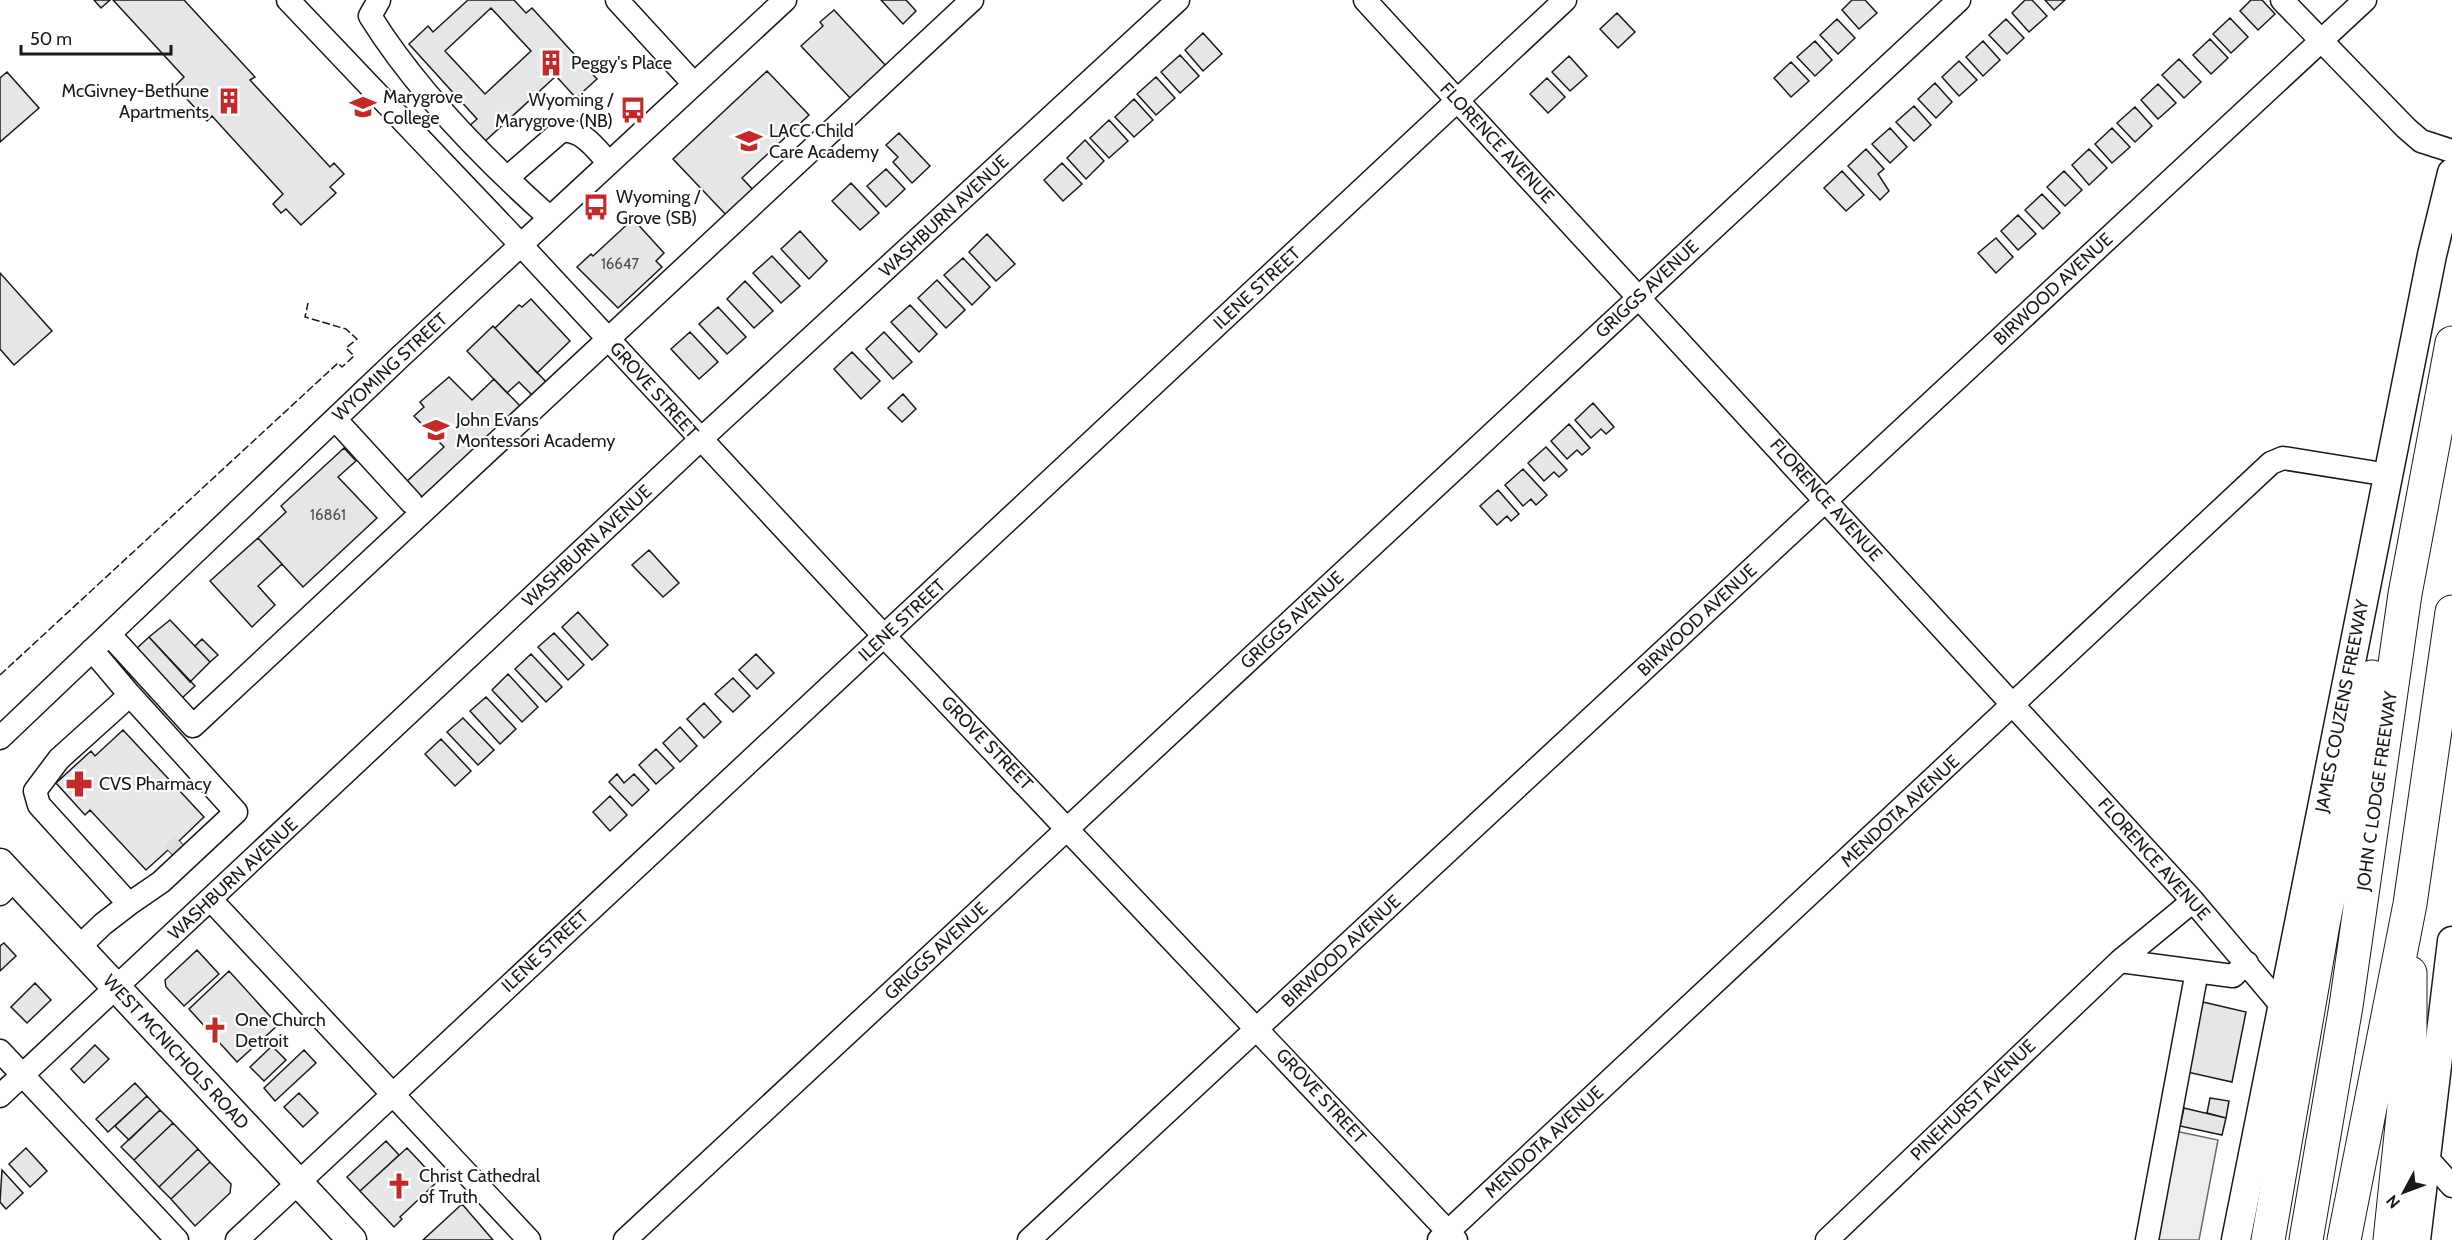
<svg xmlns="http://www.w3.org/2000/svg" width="2452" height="1240" font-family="Cabin,sans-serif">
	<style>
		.parking { fill: #ededed; stroke: #6a6a6a; stroke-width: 1.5 }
		.building { fill: #e6e6e6; stroke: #1a1a1a; stroke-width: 1.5; fill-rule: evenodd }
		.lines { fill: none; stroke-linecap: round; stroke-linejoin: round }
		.minor-tunnel { stroke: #ddd; stroke-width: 22; stroke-dasharray: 22 11; stroke-linecap: butt }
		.minor-casing { stroke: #1a1a1a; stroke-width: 25 }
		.major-casing { stroke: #1a1a1a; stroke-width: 31 }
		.highway-casing { stroke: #1a1a1a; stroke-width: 35 }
		.minor { stroke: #fff; stroke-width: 22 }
		.major { stroke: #fff; stroke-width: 28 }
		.highway { stroke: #fff; stroke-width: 33 }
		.fence { stroke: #1a1a1a; stroke-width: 1.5; stroke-dasharray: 8 3; stroke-linecap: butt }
		.labels { text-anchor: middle; stroke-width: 4.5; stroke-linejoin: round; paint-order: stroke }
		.number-label { font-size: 15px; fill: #4d4d4d }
		.poi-label { font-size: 18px; fill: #1a1a1a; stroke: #fff; text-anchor: start }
		.street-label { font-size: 18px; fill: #1a1a1a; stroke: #fff }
	</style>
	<rect width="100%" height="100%" fill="#fff"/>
	<!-- parking -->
	<path class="parking" d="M2175,1131L2218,1140L2199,1240H2154Z"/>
	<!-- building -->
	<path class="building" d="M94,0H110L101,8Z
		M113,0H184L255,77L250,80L330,167L334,163L344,174L330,187L336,193L301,225L286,209L281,213L273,204L283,194L212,116L207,121L175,86L184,77Z
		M468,0H514L526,13L532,8L597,79L576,98L556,76L482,144L467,128L477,119L409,44L428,26L433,32ZM491,8L531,51L485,94L445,51Z
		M881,0H906L916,11L903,24Z
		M1852,0H1865L1877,13L1859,29L1842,10Z
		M2025,0H2032L2047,16L2029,32L2012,13Z
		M2045,0H2065L2054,10Z
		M2251,0H2262L2275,14L2258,30L2240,11Z
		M834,10L887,67L852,100L801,46L823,26L820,22Z
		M1617,13L1635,32L1618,48L1600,29Z
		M2230,18L2248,37L2231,53L2213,34Z
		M1837,19L1855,38L1838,54L1820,35Z
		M2006,19L2024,38L2007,54L1989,35Z
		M1203,33L1222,54L1203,71L1185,50Z
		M2210,39L2228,58L2211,74L2193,55Z
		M1815,41L1832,60L1815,76L1797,57Z
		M1983,41L2000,60L1983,76L1966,57Z
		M1180,55L1199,76L1180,93L1161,72Z
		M1569,56L1587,76L1570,91L1552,72Z
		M2179,59L2201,82L2184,98L2162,75Z
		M1959,61L1977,80L1959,96L1942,77Z
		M1791,62L1809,81L1791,97L1774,78Z
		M767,71L809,115L742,178L756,193L729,218L673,159Z
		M7,72L39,108L0,142V78Z
		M1156,77L1175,98L1156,115L1137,94Z
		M1547,78L1565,97L1548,113L1530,94Z
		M1935,83L1952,102L1936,118L1918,99Z
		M2158,84L2176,103L2158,119L2141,100Z
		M1134,99L1153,120L1134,137L1115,117Z
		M1914,106L1931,125L1914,141L1896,122Z
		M2135,107L2152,126L2135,142L2117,123Z
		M1109,120L1128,141L1109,158L1090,138Z
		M1890,128L1907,147L1890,163L1872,144Z
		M2112,128L2130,147L2112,163L2095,144Z
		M899,133L930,166L912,183L893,162L898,157L886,145Z
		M1085,140L1104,161L1086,179L1067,158Z
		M1866,149L1884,169L1878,174L1889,191L1880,200L1848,166Z
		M2089,149L2107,168L2089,185L2072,165Z
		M1062,163L1082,184L1063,201L1044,180Z
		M886,169L905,189L886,207L867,186Z
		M1842,171L1864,195L1846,211L1824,188Z
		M2064,171L2082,190L2065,206L2047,187Z
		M851,183L879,213L860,230L832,201Z
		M2042,194L2060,213L2043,229L2025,210Z
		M2018,215L2036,234L2018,250L2001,231Z
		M633,219L664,253L656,261L662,267L618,308L577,267L591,254L593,256Z
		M800,231L827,261L809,279L781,249Z
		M987,234L1015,264L996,281L969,252Z
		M1996,238L2013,257L1996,273L1978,253Z
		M772,256L800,286L781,303L753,273Z
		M963,258L990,287L972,305L944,275Z
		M0,273L52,331L14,365L0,349Z
		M937,280L965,310L946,328L918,298Z
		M745,281L773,311L754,328L727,299Z
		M531,299L570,341L537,373L495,328L519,305L522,307Z
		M910,305L937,334L919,352L891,322Z
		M718,307L746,337L727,354L699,324Z
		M493,326L549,385L535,398L519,382L507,393L467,351Z
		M690,332L718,362L699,379L671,349Z
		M884,332L912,362L893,379L866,349Z
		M852,352L880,381L861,399L834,369Z
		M449,377L472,400L494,379L523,409L423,503L405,483L444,447L414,416L424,407L420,402Z
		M903,394L916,409L902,422L888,408Z
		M1593,403L1614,427L1606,434L1601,429L1591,438L1575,420Z
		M1569,424L1590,448L1582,455L1577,450L1567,459L1551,441Z
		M1546,447L1567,470L1559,477L1554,472L1544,481L1528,463Z
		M344,448L356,461L338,477L377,518L303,587L258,538L286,512L281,506Z
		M1523,469L1547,495L1536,505L1531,499L1523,506L1505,485Z
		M1498,490L1519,514L1511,521L1507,516L1497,525L1480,506Z
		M258,538L282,564L258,586L275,605L252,627L210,581Z
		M649,550L679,583L663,597L632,565Z
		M578,612L608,645L592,660L562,627Z
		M170,620L210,662L190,682L149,637Z
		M554,633L584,665L568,680L538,647Z
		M149,637L195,686L181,699L135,650Z
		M202,639L218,655L210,662L195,646Z
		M531,654L562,687L546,702L515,669Z
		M756,654L774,673L757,689L739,670Z
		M508,674L538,707L522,722L492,690Z
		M733,678L750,696L733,712L715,694Z
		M486,697L516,729L500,744L470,711Z
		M704,703L721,722L704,738L687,719Z
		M463,718L494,750L478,765L447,732Z
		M680,727L697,746L680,762L663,743Z
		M123,730L204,817L179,841L188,850L178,860L168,850L146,870L90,810L85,815L56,783L91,751L95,756Z
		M441,739L471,771L455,786L425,754Z
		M656,749L674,768L656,784L639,765Z
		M617,774L624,783L634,774L649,790L632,806L609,782Z
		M610,796L627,815L610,831L593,812Z
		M4,943L16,956L0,971V946Z
		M197,950L219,974L184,1006L166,987L165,980Z
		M229,971L278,1025L237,1062L189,1009Z
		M35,983L51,1000L27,1023L11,1007Z
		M2203,1002L2246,1012L2232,1082L2187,1072Z
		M95,1045L109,1059L84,1083L71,1069Z
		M272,1046L286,1060L264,1081L250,1067Z
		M304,1050L316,1063L275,1101L264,1088Z
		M135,1083L147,1096L108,1132L96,1119Z
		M299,1093L318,1113L303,1127L284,1107Z
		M147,1096L160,1110L129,1140L115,1126Z
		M2210,1098L2229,1101L2226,1118L2207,1113Z
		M2184,1108L2226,1118L2222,1135L2180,1126Z
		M160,1110L173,1123L134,1160L121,1147Z
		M173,1123L198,1149L159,1187L134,1160Z
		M386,1141L399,1155L360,1191L347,1177Z
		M26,1148L47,1171L30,1187L9,1164Z
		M407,1148L438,1181L400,1217L402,1219L394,1227L360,1191Z
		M198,1149L210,1162L171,1199L159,1187Z
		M210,1162L231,1184L230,1193L195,1226L171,1199Z
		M2,1170L23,1193L6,1209L0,1202Z
		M462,1204L493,1240H423Z"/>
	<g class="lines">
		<!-- minor-tunnel -->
		<path class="minor-tunnel" d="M172,854L182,844"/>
		<!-- minor casing -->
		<g class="minor-casing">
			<path id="minor" d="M288,0L521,245L885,637L1456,1240
				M379,0L370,16C416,90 485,160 550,218
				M617,0L694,84
				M1365,0L2193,901L2281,1005
				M2282,0L2406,128L2421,141L2452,151
				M507,178L561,131C583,129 595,148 609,163
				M335,419L411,502
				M109,634L193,726L972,0
				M0,738L399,358L785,0
				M0,894L15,879
				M211,900L529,1240
				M129,904L161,882L236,812L130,695
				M79,947L103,924L129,904L39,805L35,791L59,759L130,695L92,650
				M2120,961L2233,976L2247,963
				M0,1051L177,1240
				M0,1096L700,440L1178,0
				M2426,1157L2452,1186
				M237,1240L1565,0
				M625,1240L1959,0
				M1029,1240L2365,0
				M1439,1240L2271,463L2283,458L2389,475
				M1827,1240L2120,961L2193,901
				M2147,1240L2197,971"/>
		</g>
		<!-- major casing -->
		<g class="major-casing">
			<path id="major" d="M0,863L352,1240
				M2236,1240L2432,255L2452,173
				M2416,1240L2452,941"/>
		</g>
		<!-- highway casing -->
		<g class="highway-casing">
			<path id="highway" d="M2268,1240L2323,924L2372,677
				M2306,1240L2346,1006L2405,594L2452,343
				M2344,1240L2410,904L2452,612
				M2390,1240L2410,1049V973"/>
		</g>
		<!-- minor -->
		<use href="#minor" class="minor"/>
		<!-- major -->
		<use href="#major" class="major"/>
		<!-- highway -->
		<use href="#highway" class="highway"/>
		<!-- fence -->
		<path class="fence" d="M0,675L338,363L342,367L354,356L346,348L357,339L346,329L305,317L308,303"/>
	</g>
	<!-- icons -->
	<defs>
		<g id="building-bare" transform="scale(2.07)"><path d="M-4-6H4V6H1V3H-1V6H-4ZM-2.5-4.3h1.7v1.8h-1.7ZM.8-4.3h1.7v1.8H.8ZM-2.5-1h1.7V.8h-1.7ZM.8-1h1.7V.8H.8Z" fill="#c62828" stroke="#fff" stroke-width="2.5" paint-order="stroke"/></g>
		<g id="university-bare" transform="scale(2.07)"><path d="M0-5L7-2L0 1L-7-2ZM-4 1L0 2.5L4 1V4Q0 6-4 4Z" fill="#c62828" stroke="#fff" stroke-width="2.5" paint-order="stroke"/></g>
		<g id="bus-bare" transform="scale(2.07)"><path d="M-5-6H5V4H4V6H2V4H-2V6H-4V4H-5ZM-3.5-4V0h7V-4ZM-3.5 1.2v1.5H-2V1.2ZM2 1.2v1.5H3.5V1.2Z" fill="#c62828" stroke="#fff" stroke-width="2.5" paint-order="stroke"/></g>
		<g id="school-bare" transform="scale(2.07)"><path d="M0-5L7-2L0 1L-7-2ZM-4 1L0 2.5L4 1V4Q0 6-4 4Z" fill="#c62828" stroke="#fff" stroke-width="2.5" paint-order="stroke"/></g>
		<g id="pharmacy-bare" transform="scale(2.07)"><path d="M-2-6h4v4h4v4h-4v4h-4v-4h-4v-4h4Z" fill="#c62828" stroke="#fff" stroke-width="2.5" paint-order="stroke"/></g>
		<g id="church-bare" transform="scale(2.07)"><path d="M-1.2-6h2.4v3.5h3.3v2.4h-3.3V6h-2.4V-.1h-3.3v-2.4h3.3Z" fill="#c62828" stroke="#fff" stroke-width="2.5" paint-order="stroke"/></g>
	</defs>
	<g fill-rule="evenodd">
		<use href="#building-bare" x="551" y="63"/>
		<use href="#building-bare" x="229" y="101"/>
		<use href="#university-bare" x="363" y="107"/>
		<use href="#bus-bare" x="633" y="110"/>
		<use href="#school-bare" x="749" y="141"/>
		<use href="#bus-bare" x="596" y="207"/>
		<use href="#school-bare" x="436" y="430"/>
		<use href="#pharmacy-bare" x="79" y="784"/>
		<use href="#church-bare" x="215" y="1030"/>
		<use href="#church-bare" x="399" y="1186"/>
	</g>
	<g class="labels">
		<!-- number labels -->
		<g class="number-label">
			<text x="620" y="269">16647</text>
			<text x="328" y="520">16861</text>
		</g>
		<!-- poi labels -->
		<g class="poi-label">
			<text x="571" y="69">Peggy's Place</text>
			<text x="209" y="97" text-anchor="end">McGivney-Bethune<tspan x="209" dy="21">Apartments</tspan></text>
			<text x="383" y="103">Marygrove<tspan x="383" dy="21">College</tspan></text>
			<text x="613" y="106" text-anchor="end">Wyoming /<tspan x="613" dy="21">Marygrove (NB)</tspan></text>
			<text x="769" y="137">LACC Child<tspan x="769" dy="21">Care Academy</tspan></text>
			<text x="616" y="203">Wyoming /<tspan x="616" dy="21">Grove (SB)</tspan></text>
			<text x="456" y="426">John Evans<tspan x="456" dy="21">Montessori Academy</tspan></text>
			<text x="99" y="790">CVS Pharmacy</text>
			<text x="235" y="1026">One Church<tspan x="235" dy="21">Detroit</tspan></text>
			<text x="419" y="1182">Christ Cathedral<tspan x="419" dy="21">of Truth</tspan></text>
		</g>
		<!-- street labels -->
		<g class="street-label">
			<text transform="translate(1497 143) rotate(47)" y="6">FLORENCE AVENUE</text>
			<text transform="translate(944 216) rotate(-43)" y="6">WASHBURN AVENUE</text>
			<text transform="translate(1257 288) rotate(-43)" y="6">ILENE STREET</text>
			<text transform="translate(1647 289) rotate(-43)" y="6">GRIGGS AVENUE</text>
			<text transform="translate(2053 289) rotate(-43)" y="6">BIRWOOD AVENUE</text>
			<text transform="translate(390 367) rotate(-43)" y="6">WYOMING STREET</text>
			<text transform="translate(654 390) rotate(48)" y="6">GROVE STREET</text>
			<text transform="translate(1826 500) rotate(48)" y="6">FLORENCE AVENUE</text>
			<text transform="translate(587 546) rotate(-43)" y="6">WASHBURN AVENUE</text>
			<text transform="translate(902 620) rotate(-43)" y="6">ILENE STREET</text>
			<text transform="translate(1292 620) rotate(-43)" y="6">GRIGGS AVENUE</text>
			<text transform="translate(1697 620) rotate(-43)" y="6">BIRWOOD AVENUE</text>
			<text transform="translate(2342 706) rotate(-79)" y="6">JAMES COUZENS FREEWAY</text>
			<text transform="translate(987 743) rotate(46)" y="6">GROVE STREET</text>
			<text transform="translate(2377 791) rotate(-82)" y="6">JOHN C LODGE FREEWAY</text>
			<text transform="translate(1900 811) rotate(-43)" y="6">MENDOTA AVENUE</text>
			<text transform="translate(2154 859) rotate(48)" y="6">FLORENCE AVENUE</text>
			<text transform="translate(233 879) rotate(-43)" y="6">WASHBURN AVENUE</text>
			<text transform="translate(545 951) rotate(-43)" y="6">ILENE STREET</text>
			<text transform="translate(936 951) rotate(-43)" y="6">GRIGGS AVENUE</text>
			<text transform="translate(1341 951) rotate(-43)" y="6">BIRWOOD AVENUE</text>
			<text transform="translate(176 1052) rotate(47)" y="6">WEST MCNICHOLS ROAD</text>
			<text transform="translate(1321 1096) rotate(47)" y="6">GROVE STREET</text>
			<text transform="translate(1973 1100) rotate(-44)" y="6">PINEHURST AVENUE</text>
			<text transform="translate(1544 1142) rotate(-43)" y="6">MENDOTA AVENUE</text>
		</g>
	</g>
	<!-- north arrow -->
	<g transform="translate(2404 1192) rotate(229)" stroke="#ffffff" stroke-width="4.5" paint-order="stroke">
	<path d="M0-4.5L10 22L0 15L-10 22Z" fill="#1a1a1a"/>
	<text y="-9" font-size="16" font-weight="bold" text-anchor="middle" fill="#1a1a1a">N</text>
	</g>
	<!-- scale -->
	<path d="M21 45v9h150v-9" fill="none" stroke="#1a1a1a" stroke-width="3"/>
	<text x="30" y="45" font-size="18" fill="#1a1a1a" stroke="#ffffff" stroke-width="4.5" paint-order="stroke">50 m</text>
</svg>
